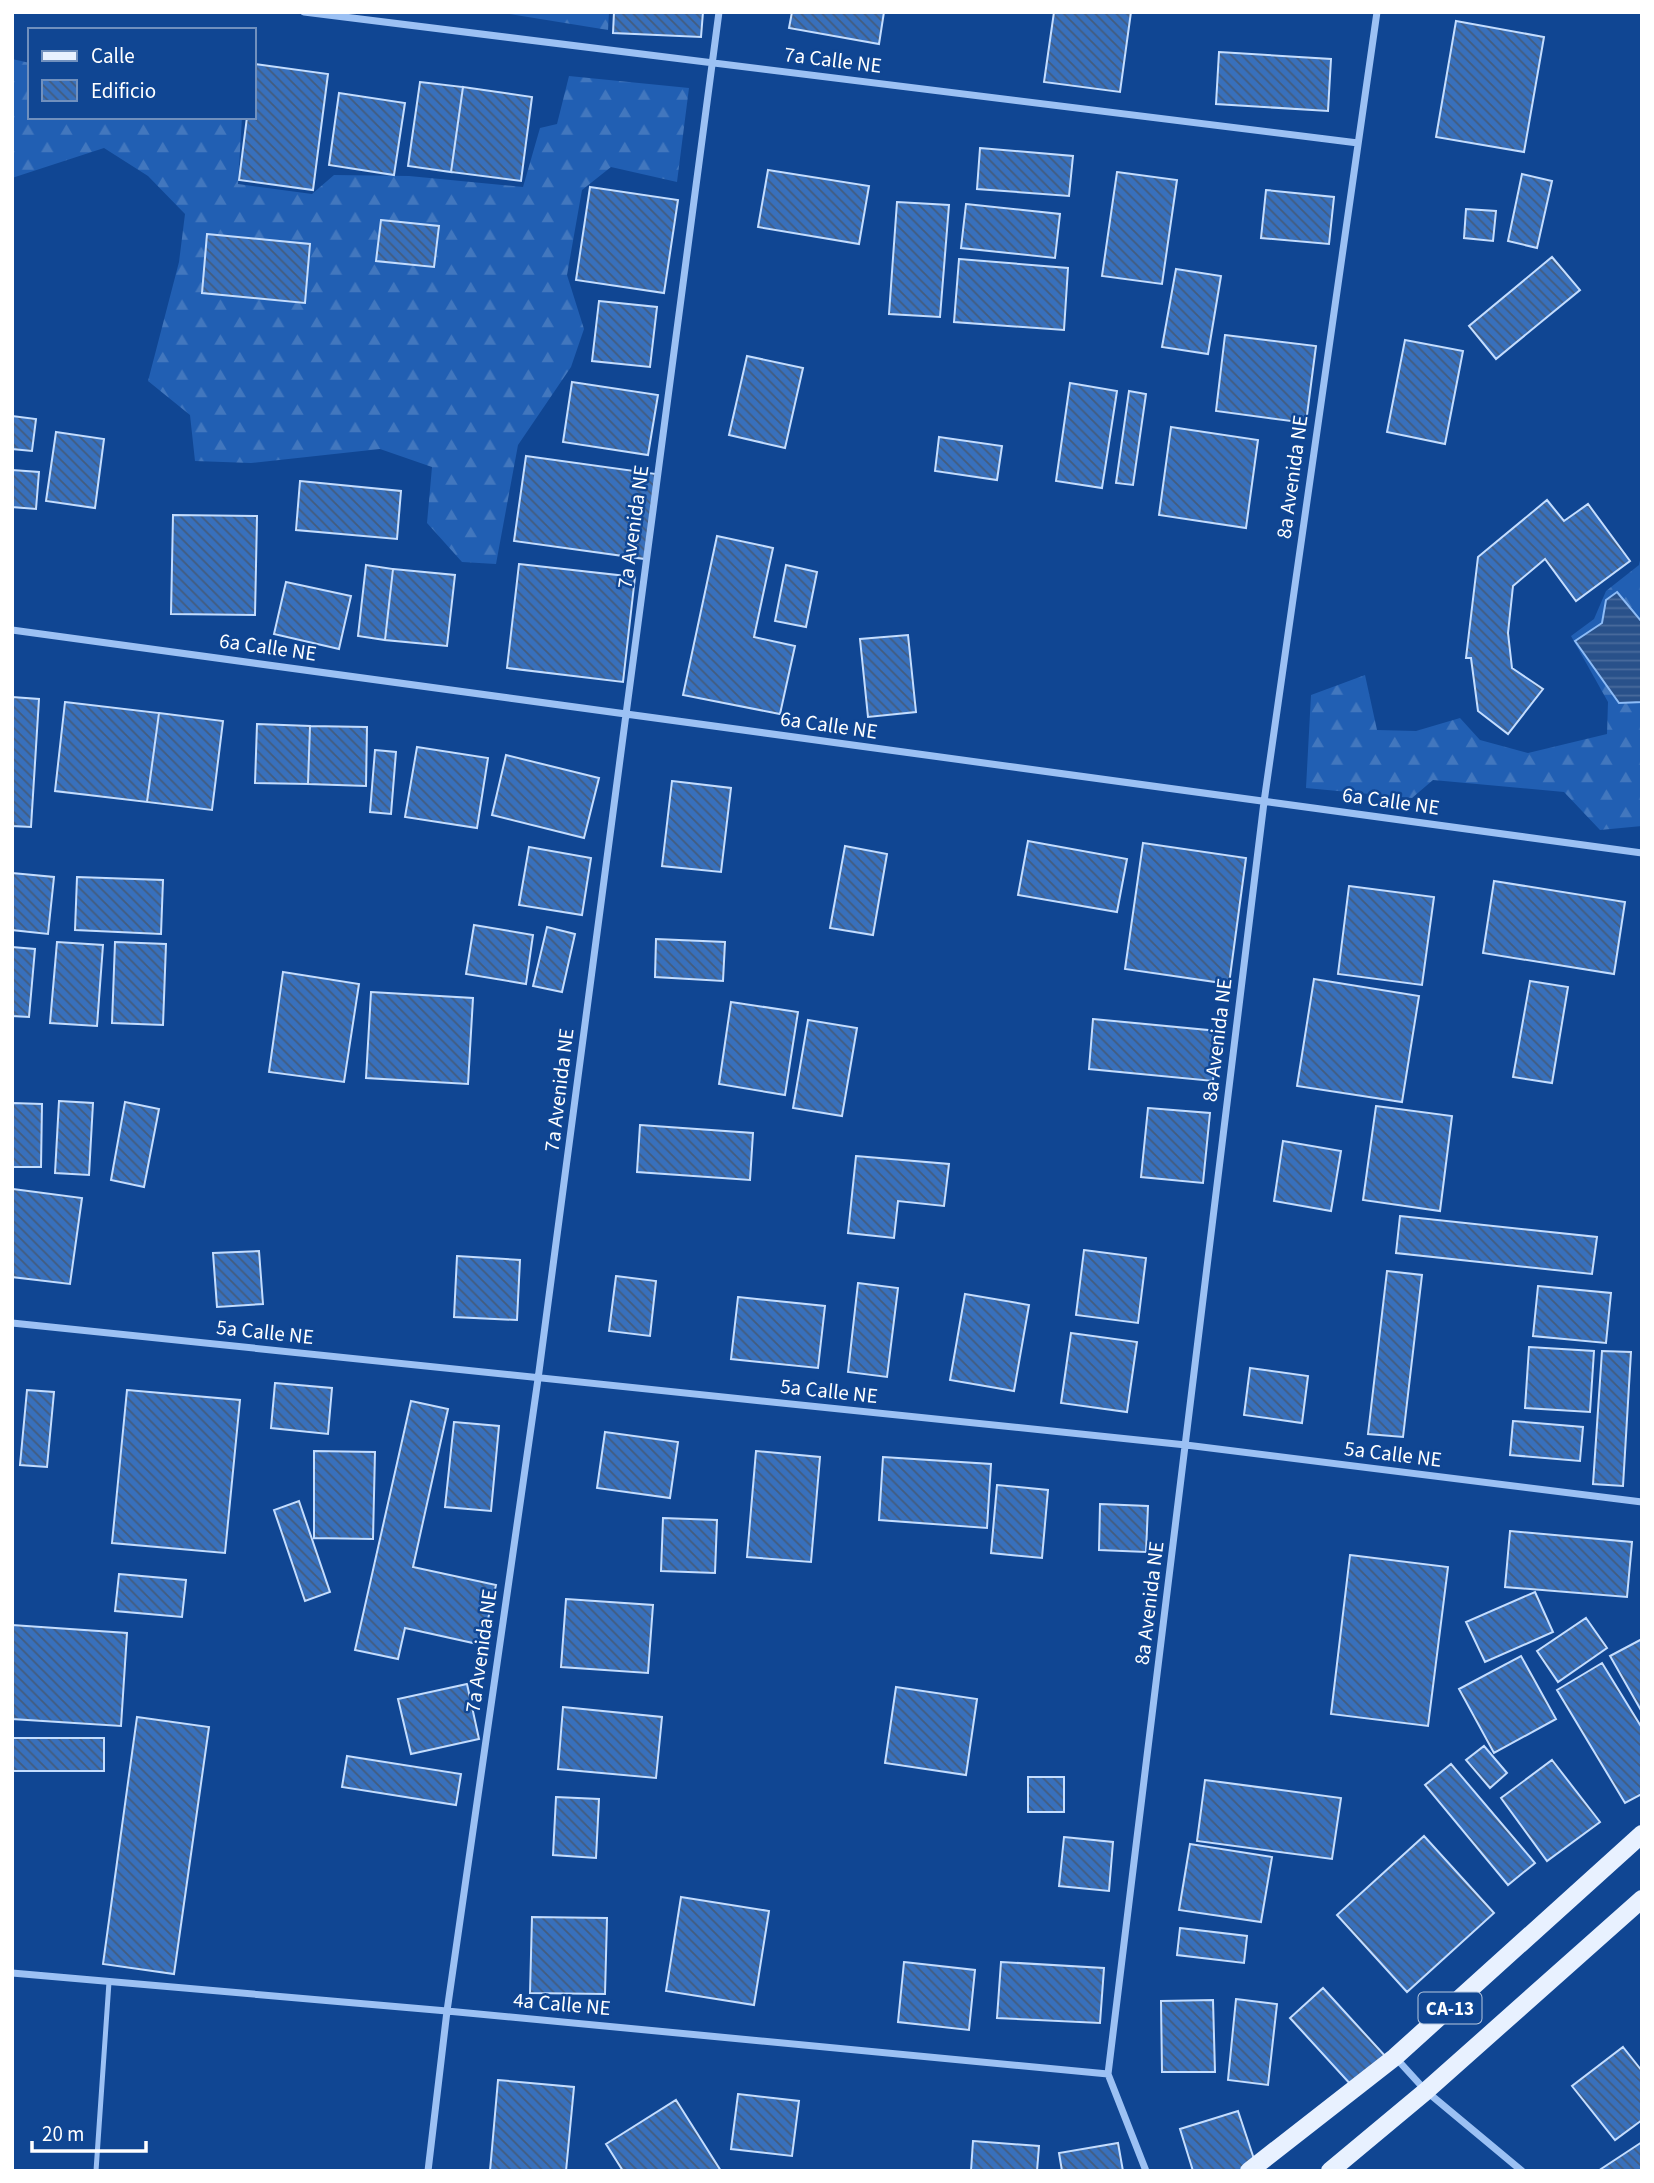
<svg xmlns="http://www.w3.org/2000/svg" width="1654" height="2183" font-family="'Source Sans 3',sans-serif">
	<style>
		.forest { fill: url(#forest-firs) }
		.water { fill: url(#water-rules); stroke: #8dbcf7; stroke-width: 2 }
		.building { fill: url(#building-back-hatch); stroke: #c4ddfe; stroke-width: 2 }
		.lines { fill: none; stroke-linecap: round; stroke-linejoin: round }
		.service { stroke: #9cc1f4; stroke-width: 5 }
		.minor { stroke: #9cc1f4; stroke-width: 7 }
		.primary { stroke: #e8f1ff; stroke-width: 18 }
		.labels { text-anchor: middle; stroke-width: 5; stroke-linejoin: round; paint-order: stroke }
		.shield { fill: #104693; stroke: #b7c8df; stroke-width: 2 }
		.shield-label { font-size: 19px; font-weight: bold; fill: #fff }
		.street-label { font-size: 21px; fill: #fff; stroke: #104693 }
	</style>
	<defs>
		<pattern id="forest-firs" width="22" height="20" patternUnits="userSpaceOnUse" patternTransform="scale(1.75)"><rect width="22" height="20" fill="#215fb3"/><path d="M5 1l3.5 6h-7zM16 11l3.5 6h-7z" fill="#4277be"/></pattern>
		<pattern id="water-rules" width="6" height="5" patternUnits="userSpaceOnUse" patternTransform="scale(1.75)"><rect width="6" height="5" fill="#29518a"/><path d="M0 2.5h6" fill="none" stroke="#496b9c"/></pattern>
		<pattern id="building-back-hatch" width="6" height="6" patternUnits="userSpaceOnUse" patternTransform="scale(1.75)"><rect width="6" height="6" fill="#3870bc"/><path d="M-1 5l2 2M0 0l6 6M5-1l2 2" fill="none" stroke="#435c7e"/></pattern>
	</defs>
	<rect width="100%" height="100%" fill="#104693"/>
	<!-- forest -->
	<path class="forest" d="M498,12H609L608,30Z
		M12,59L30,63V117H242L238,184L312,194L334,175L409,176L523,187L540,128L557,124L569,76L689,88L677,182L611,167L582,190L567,275L584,329L571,367L518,445L496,564L462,562L427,523L432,467L380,449L251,463L195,461L190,415L148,381L179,262L185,214L148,176L104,148L12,178Z
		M1642,551V826L1600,830L1564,792L1433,780L1412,798L1306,788L1311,695L1365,675L1377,730L1416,731L1460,718L1480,740L1528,753L1607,734L1608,702L1571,636L1594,619L1606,591L1639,565Z"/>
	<!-- water -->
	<path class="water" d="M1617,592L1642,622V702L1619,703L1575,641L1602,623L1606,600Z"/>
	<!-- building -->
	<path class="building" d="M614,12H703L701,37L613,33Z
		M792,12H884L879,44L789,28Z
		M1054,12H1131L1120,92L1044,82Z
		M1456,21L1544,37L1524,152L1436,137Z
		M1219,52L1331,59L1328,111L1216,104Z
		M255,64L328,74L313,190L239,180L247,117H254Z
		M420,82L463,87L451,172L408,166Z
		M463,87L532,97L521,181L451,172Z
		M339,93L405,103L394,175L329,165Z
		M980,148L1073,156L1069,196L977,189Z
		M768,170L869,186L859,244L758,227Z
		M1117,172L1177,180L1162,284L1102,276Z
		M1522,174L1552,181L1537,248L1508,241Z
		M590,187L678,200L664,293L576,280Z
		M1266,190L1334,197L1329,244L1261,238Z
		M897,202L949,205L940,317L889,314Z
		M966,204L1060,214L1055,258L961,248Z
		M1466,209L1496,211L1493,241L1464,238Z
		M381,220L439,226L434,267L376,261Z
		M207,234L310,244L305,303L202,293Z
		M1552,257L1580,290L1496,359L1469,326Z
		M959,259L1068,268L1064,330L954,322Z
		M1176,269L1221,276L1208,354L1162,347Z
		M599,301L657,307L650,367L592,361Z
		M1225,335L1316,346L1306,423L1216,411Z
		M1405,340L1463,351L1445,444L1387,432Z
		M747,356L803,368L785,448L729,435Z
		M572,382L658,395L648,455L563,442Z
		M1070,383L1117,391L1102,488L1056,481Z
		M1129,391L1146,394L1133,485L1116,483Z
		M12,416L36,419L32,451L12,449Z
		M1171,427L1258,440L1246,528L1159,515Z
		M56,432L104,439L95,508L46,501Z
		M939,437L1002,446L997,480L935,471Z
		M526,456L656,474L645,559L514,541Z
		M12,470L39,472L36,509L12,507Z
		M300,481L401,491L397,539L296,530Z
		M1547,500L1564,521L1588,504L1630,561L1576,601L1545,559L1513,586L1508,633L1512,668L1543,689L1508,734L1478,711L1471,658H1466L1478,557Z
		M173,515L257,516L255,615L171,614Z
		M717,536L773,548L754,637L795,646L780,714L683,695Z
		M519,564L635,577L623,682L507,668Z
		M366,565L393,569L385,640L358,636Z
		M786,565L817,572L806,627L775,621Z
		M393,569L455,575L447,646L385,640Z
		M286,582L351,596L339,649L274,634Z
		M908,635L916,712L868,717L860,639Z
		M12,697L39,699L31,827L12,826Z
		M65,702L159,713L147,802L55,791Z
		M159,713L223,721L212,810L147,802Z
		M257,724L310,726L308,784L255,783Z
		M310,726L367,727L366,786L308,784Z
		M417,747L488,758L477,828L405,817Z
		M375,750L396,752L391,814L370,812Z
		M506,755L599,778L584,838L492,815Z
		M672,781L731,788L721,872L662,866Z
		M1028,841L1127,859L1117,912L1018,895Z
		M1143,843L1246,858L1229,984L1125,969Z
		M845,846L887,854L873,935L830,928Z
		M529,847L591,858L582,915L519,905Z
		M12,873L54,877L48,934L12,930Z
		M77,877L163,880L161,934L75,930Z
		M1494,881L1625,902L1614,974L1483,953Z
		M1349,886L1434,897L1422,985L1338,974Z
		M474,925L533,935L526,984L466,974Z
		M547,927L575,934L562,992L533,986Z
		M656,939L725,942L723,981L655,977Z
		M57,942L103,945L97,1026L50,1023Z
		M115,942L166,944L163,1025L112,1023Z
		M12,947L35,949L29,1017L12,1016Z
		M283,972L359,984L344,1082L269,1072Z
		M1314,979L1419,996L1402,1102L1297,1086Z
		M1530,981L1568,987L1552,1083L1513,1077Z
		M371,992L473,998L468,1084L366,1078Z
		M731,1002L798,1012L785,1095L719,1084Z
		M1093,1019L1218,1031L1213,1081L1089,1069Z
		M808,1020L857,1028L842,1116L793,1108Z
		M59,1101L93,1103L89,1175L55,1173Z
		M125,1102L159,1109L144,1187L111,1180Z
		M12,1103L42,1104L41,1167H12Z
		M1376,1106L1452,1116L1440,1211L1363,1200Z
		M1148,1108L1210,1113L1203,1183L1141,1177Z
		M640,1125L753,1133L750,1180L637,1172Z
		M1283,1141L1341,1151L1331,1211L1274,1201Z
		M856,1156L949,1164L944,1206L898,1201L894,1238L848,1233Z
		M13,1189L82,1198L70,1284L12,1277Z
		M1400,1216L1597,1237L1592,1274L1396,1253Z
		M1084,1250L1146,1258L1138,1323L1076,1315Z
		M259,1251L263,1304L217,1307L213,1253Z
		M457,1256L520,1260L517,1320L454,1317Z
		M1387,1271L1422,1275L1403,1437L1368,1434Z
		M616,1276L656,1281L650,1336L609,1331Z
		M858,1283L898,1288L887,1377L848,1372Z
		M1538,1286L1611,1293L1606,1343L1533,1336Z
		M965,1294L1029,1305L1014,1391L950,1380Z
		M738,1297L825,1306L818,1368L731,1359Z
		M1071,1333L1137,1342L1127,1412L1061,1403Z
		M1529,1347L1594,1351L1590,1412L1525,1408Z
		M1602,1351L1631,1352L1623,1486L1593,1484Z
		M1250,1368L1308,1376L1302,1423L1244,1415Z
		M275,1383L332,1388L328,1434L271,1428Z
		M27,1390L54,1392L47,1467L20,1465Z
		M127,1390L240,1400L225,1553L112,1543Z
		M411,1401L448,1409L413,1567L496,1585L482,1645L405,1628L398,1659L355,1650Z
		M1513,1421L1583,1427L1580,1461L1510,1455Z
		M454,1422L499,1426L491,1511L445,1507Z
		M605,1432L678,1442L670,1498L597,1488Z
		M314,1451L375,1452L373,1539L314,1538Z
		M756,1451L820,1457L811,1562L747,1557Z
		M883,1457L991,1464L987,1528L879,1520Z
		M997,1485L1048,1490L1042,1558L991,1553Z
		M299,1501L330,1592L305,1601L274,1510Z
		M1100,1504L1148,1506L1146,1552L1099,1550Z
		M663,1518L717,1520L715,1573L661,1571Z
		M1510,1531L1632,1542L1627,1597L1505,1587Z
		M1350,1555L1448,1567L1428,1726L1331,1714Z
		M119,1574L186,1580L182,1617L115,1611Z
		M1535,1592L1553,1632L1485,1662L1466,1622Z
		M566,1599L653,1605L648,1673L561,1667Z
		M1586,1618L1607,1648L1558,1682L1537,1651Z
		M12,1625L127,1633L121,1726L12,1719Z
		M1642,1639V1712L1610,1656Z
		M1521,1656L1556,1719L1494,1753L1459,1689Z
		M1602,1663L1642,1728V1794L1625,1803L1557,1690Z
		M467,1684L479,1739L411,1754L398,1699Z
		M896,1687L977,1699L966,1775L885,1763Z
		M563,1707L662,1717L656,1778L558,1769Z
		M137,1717L209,1727L174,1974L103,1964Z
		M12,1738H104V1771H12Z
		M1484,1746L1507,1773L1490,1788L1466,1760Z
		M347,1756L461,1774L456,1805L342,1787Z
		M1552,1760L1600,1822L1547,1861L1501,1798Z
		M1451,1764L1535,1863L1508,1885L1425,1785Z
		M1028,1777H1064V1812H1028Z
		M1205,1780L1341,1798L1332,1859L1197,1841Z
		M556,1797L599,1799L596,1858L553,1855Z
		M1424,1836L1494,1913L1407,1992L1337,1915Z
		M1064,1837L1113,1842L1109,1891L1059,1886Z
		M1190,1844L1272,1857L1261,1922L1179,1910Z
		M681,1897L769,1911L754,2005L666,1991Z
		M532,1917L607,1918L605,1994L530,1993Z
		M1180,1928L1247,1936L1244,1963L1177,1955Z
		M904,1962L975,1970L969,2030L898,2022Z
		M1001,1962L1104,1968L1100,2023L997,2018Z
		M1323,1988L1386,2057L1353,2087L1290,2018Z
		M1236,1999L1277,2004L1268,2085L1228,2080Z
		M1213,2000L1215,2072H1162L1161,2001Z
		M1623,2047L1642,2071V2120L1615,2140L1572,2086Z
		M498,2080L574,2087L566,2171H490Z
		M738,2094L799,2101L792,2156L731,2149Z
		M676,2100L721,2171H623L606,2144Z
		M1238,2111L1257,2168L1247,2171H1193L1180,2129Z
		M973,2141L1039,2146L1037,2171H971Z
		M1642,2142V2171H1598Z
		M1118,2143L1123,2171H1062L1059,2153Z"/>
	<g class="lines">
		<!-- service -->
		<path class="service" d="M96,2171L109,1982"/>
		<!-- minor -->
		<path class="minor" d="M304,12L1358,143
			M12,630L1642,853
			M12,1323L1186,1445L1642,1502
			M12,1973L447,2011L1108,2074
			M1395,2057L1426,2091L1522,2171
			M428,2171L447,2011L538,1379L719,12
			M1146,2171L1108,2074L1264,802L1377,12"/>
		<!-- primary -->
		<path class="primary" d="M1249,2171L1395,2057L1642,1834
			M1330,2171L1426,2091L1642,1899"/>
	</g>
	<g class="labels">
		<!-- shield labels -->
		<rect class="shield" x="1418.5" y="1992.5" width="63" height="31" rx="5"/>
		<g class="shield-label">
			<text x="1450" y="2015">CA-13</text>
		</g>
		<!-- street labels -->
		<g class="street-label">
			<text transform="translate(833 60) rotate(7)" y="7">7a Calle NE</text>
			<text transform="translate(1292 477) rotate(-82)" y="7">8a Avenida NE</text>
			<text transform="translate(633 527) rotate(-82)" y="7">7a Avenida NE</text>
			<text transform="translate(268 647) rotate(8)" y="7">6a Calle NE</text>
			<text transform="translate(829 725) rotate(8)" y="7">6a Calle NE</text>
			<text transform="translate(1391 801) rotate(8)" y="7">6a Calle NE</text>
			<text transform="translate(1217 1040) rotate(-83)" y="7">8a Avenida NE</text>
			<text transform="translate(559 1090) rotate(-83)" y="7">7a Avenida NE</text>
			<text transform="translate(265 1332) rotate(6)" y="7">5a Calle NE</text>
			<text transform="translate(829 1391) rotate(6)" y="7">5a Calle NE</text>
			<text transform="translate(1393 1454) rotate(7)" y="7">5a Calle NE</text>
			<text transform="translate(1149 1603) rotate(-83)" y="7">8a Avenida NE</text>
			<text transform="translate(481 1651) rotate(-82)" y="7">7a Avenida NE</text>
			<text transform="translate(562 2004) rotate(5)" y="7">4a Calle NE</text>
		</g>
	</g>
	<!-- border -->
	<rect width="1654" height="2183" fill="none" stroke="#ffffff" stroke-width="28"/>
	<!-- legend -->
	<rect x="28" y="28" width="228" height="91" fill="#104693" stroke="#7090be" stroke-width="2"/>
	<rect x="42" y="51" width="35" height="10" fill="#e8f1ff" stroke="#7090be" stroke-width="2"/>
	<text x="91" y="63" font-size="21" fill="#ffffff">Calle</text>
	<rect x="42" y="80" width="35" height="21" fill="url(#building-back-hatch)" stroke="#7090be" stroke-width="2"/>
	<text x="91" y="98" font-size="21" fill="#ffffff">Edificio</text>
	<!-- scale -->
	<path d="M32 2141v10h114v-10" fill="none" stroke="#ffffff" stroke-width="3.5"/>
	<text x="42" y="2141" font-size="21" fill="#ffffff" stroke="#104693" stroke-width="5" paint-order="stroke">20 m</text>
</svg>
